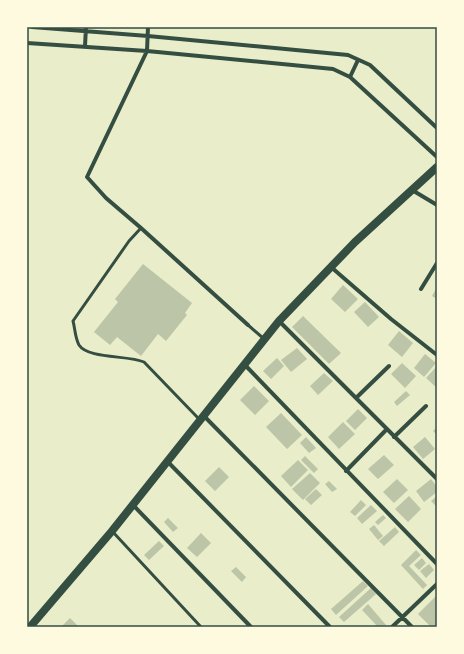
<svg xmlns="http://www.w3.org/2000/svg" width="464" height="654" font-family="Lato,sans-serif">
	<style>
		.building { fill: #bcc5a7 }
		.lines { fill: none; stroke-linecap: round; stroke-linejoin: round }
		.service { stroke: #344e41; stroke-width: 3 }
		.minor { stroke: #344e41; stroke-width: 4 }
		.secondary { stroke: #344e41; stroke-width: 8 }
		.neatline { fill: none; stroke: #344e41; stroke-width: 1.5 }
	</style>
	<rect width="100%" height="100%" fill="#e9edc9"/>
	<!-- building -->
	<path class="building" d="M143,264L192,303L185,313L187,315L166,341L158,334L141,356L117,337L110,345L94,332L118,302L115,299Z
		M343,285L358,299L345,312L331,299Z
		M437,287V299L432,296Z
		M365,302L379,317L368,327L354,312Z
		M303,316L341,353L329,364L292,327Z
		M399,331L413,343L402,357L388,345Z
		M297,348L307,359L291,372L281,360Z
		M425,354L436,363L424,377L414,368Z
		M277,358L284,366L271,379L263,371Z
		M402,363L416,376L405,388L391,374Z
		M437,366V388L426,378Z
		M324,373L333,381L318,395L310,386Z
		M254,386L269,401L255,415L240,400Z
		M406,391L410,395L397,406L394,402Z
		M358,409L367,418L355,430L346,421Z
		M281,413L302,435L287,449L266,427Z
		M343,422L355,434L339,449L328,437Z
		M437,427V435L433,431Z
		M306,437L316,448L309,453L300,443Z
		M425,437L435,449L423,459L413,447Z
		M384,455L394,465L378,479L368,469Z
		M305,456L318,469L314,473L301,460Z
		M298,460L308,470L291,487L281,476Z
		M219,467L229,477L215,491L205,481Z
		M310,473L320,483L303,500L292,489Z
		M397,479L408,490L394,503L383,492Z
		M431,479L437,487V492L424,502L416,491Z
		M329,481L337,489L332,492L325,484Z
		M316,489L322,495L311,505L305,499Z
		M409,496L421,509L408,522L395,509Z
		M437,496V507L431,501Z
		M361,500L366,505L355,516L350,512Z
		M371,505L377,511L362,524L357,518Z
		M383,515L386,518L378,525L375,522Z
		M168,518L178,528L173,532L164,522Z
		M374,525L383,536L378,540L369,529Z
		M395,527L399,532L384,546L379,541Z
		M201,533L211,543L197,557L187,548Z
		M159,541L164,546L149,560L144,555Z
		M416,550L421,555L409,566L427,585L423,589L401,565Z
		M422,558L426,563L419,570L414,565Z
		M429,564L434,570L426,578L420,571Z
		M236,567L246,577L242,582L231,571Z
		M363,581L368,586L336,615L331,609Z
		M371,588L376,594L344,622L339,617Z
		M437,595V627H431L418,614Z
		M368,604L386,625L384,627H378L362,610Z
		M70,618L79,627H61Z"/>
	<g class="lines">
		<!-- service -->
		<path class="service" d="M141,228L129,241L73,321C75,328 75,338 79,345C88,359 128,355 144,362L199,419
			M248,325L263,338
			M112,531L201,627"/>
		<!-- minor -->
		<path class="minor" d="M32,27L148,36L348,55L370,65L437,128
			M148,27L147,51L87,177L106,198L141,228L248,325
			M27,43L147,51L333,69L350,77L437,157
			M85,46L86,27
			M350,77L358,60
			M412,190L437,205
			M331,267L391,319L437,355
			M421,289L437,263
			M279,321L437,479
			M244,364L437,564
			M356,398L389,366
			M204,416L412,627
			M394,437L426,406
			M167,461L330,627
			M346,471L387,429
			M133,505L251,627
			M392,627L437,584"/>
		<!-- secondary -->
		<path class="secondary" d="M30,627L112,531L279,321L355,242L437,167"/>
	</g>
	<!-- border -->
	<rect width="464" height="654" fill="none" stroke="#fefae0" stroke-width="56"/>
	<rect x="28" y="28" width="408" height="598" class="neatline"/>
</svg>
